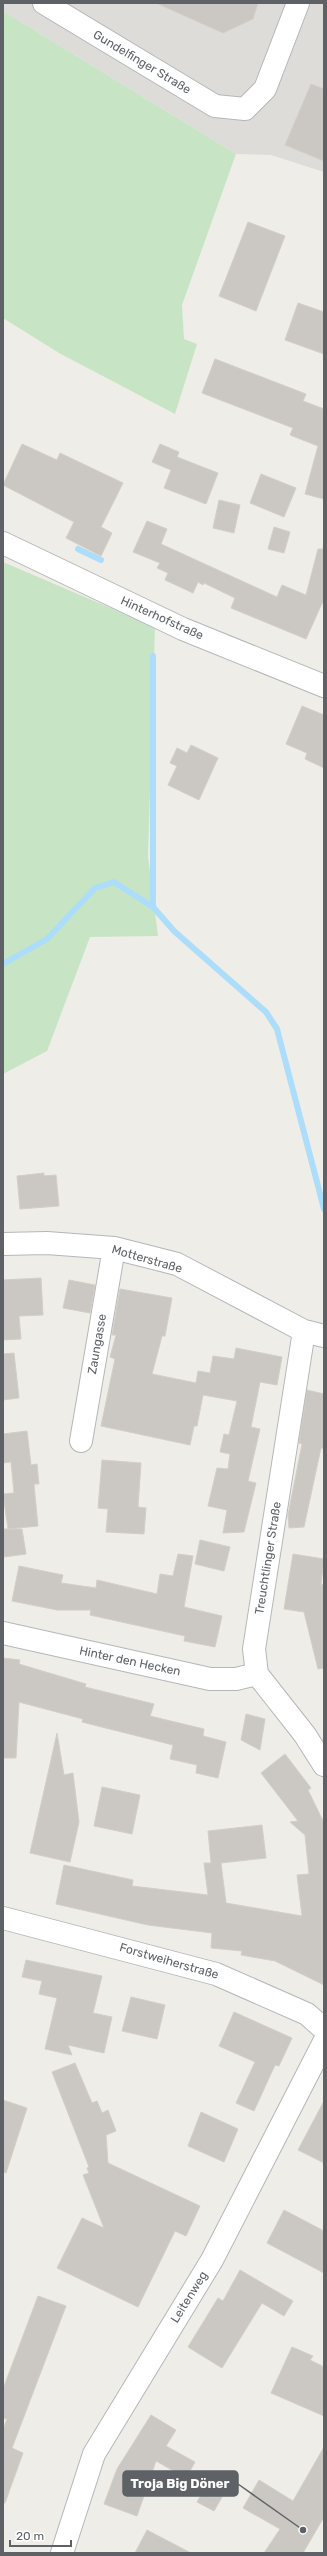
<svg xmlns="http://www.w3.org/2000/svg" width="327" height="2556" font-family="Rubik,sans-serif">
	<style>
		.industrial { fill: #dedcd9 }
		.green { fill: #c7e5c5 }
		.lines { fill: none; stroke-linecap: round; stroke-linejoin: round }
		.stream { stroke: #acddfa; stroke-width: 6 }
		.building { fill: #cbc8c4; stroke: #d4cec5 }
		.street-casing { stroke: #b4b7ba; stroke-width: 24 }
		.street { stroke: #fff; stroke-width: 22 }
		.labels { text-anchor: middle; stroke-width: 3.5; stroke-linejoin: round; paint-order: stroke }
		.street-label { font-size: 12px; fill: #5e6266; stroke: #fff }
		.leader { fill: none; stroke: #5e6266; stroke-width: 1.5 }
		.callout-dot { fill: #5e6266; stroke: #fff; stroke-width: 1.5 }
		.callout { fill: #5e6266; stroke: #5e6266; stroke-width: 1.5 }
		.callout-label { font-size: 13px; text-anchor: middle; font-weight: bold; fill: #fff }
	</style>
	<rect width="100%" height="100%" fill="#efede7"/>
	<!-- industrial -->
	<path class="industrial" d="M3,3H324V172L271,155L236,154L3,11Z"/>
	<!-- green -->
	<path class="green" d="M3,11L236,154L182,305L184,339L197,344L175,414L59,353L3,318Z
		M3,562L155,627L148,856L158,936L90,937L47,1051L3,1074Z"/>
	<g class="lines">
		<!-- stream -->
		<path class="stream" d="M78,549L101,560
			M153,656V907
			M3,964L47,939L95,888L114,882L153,907L174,931L266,1012L277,1029L324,1209"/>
	</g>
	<!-- building -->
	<path class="building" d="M156,3H258L253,19L223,33Z
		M311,84L324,89V161L285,145Z
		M248,222L285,236L256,311L219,296Z
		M298,303L324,312V354L285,340Z
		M215,359L306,394L303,401L324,409V499L305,494L318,446L290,435L293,428L202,393Z
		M22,444L57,460L60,453L123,483L101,527L112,533L101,556L66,538L74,522L3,485Z
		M160,444L179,452L177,457L218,473L206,504L164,488L171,470L152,462Z
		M261,474L296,488L284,517L250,503Z
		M219,500L240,505L234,533L213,528Z
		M147,521L167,529L161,544L277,597L282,585L306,595L318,549H324V599L306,639L231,608L235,598L204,583L203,585L198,582L193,593L165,580L168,573L157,568L160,563L133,552Z
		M274,527L290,532L284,553L268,549Z
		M302,706L324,715V768L305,759L307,753L286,744Z
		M191,745L218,758L199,800L168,785L177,766L170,763L177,748L187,753Z
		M44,1173V1176L56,1175L59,1206L20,1209L17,1176Z
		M41,1278L43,1315L19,1316L21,1339L3,1340V1280Z
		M69,1280L95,1285L90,1313L63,1308Z
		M120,1289L172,1298L165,1336H162L152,1374L196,1383L198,1371L210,1373L213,1356L234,1359L236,1348L282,1357L277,1385L260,1382L251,1427L260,1429L248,1481L256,1483L244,1532L223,1533L227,1510L208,1506L217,1468L228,1469L230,1454L220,1452L224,1434L229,1435L237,1401L203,1395L197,1426H194L190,1445L101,1426L115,1359L110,1357L116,1335H112Z
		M14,1353L19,1398L3,1400V1354Z
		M307,1390L324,1394V1448H321L304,1527L289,1528L288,1515L302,1444L299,1443Z
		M27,1431L31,1465L37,1464L39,1484H34L38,1526L8,1529L3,1494L14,1493L11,1462L3,1463V1434Z
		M102,1460L141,1463L138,1507L146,1508L144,1534L106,1532L108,1509L98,1508Z
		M3,1529H22L26,1554L4,1557Z
		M200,1540L230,1547L224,1571L195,1564Z
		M178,1554L193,1556L184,1607L222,1616L215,1647L184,1641L185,1636L90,1615L91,1610H57L12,1601L19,1566L63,1575L61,1583L96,1588L97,1580L157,1594L160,1574L173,1576Z
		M293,1554L324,1559L321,1584L324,1585V1668L318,1669L304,1612L284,1609Z
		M3,1658L20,1660L19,1664L86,1684L85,1687L154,1704L150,1716L204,1729L203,1736L226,1742L218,1778L196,1773L197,1765L170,1759L173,1745L82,1722L83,1719L19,1702L16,1758H3Z
		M246,1714L265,1719L260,1750L241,1740Z
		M57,1733L64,1775L73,1773L79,1822L70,1862L30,1853Z
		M285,1754L311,1788L308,1790L324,1823V1985L275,1961L241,1955L242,1951L211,1948L212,1933L148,1925L56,1904L64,1865L133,1880L132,1886L208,1895L204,1863H211L208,1831L262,1825L266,1858L221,1863L226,1903L302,1916L297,1875L309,1874L305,1835L290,1822L298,1821L261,1773Z
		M102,1787L140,1795L132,1834L94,1826Z
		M26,1960L102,1976L93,2013L112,2017L104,2053L68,2045L72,2055L45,2049L57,1998L39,1994L42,1981L22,1977Z
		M131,1997L165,2005L157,2039L122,2031Z
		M234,2012L292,2038L279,2066L275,2065L254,2111L236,2103L255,2062L219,2046Z
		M75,2063L92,2103L97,2101L102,2113L108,2110L116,2131L106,2135L108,2163L200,2206L186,2236L175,2231L138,2307L57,2268L82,2218L104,2228L83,2175L89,2173L87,2168L89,2167L52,2072Z
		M3,2100L27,2108L6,2173L3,2172Z
		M324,2101V2163L298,2150Z
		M201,2112L238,2129L224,2162L188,2146Z
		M284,2210L324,2231V2273L267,2243Z
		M240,2270L293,2301L284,2316L262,2303L222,2368L188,2347L218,2298L223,2301Z
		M38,2296L66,2306L12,2448L23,2453L5,2503H3V2430L7,2419L3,2418V2389Z
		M292,2347L313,2356L310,2360L324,2367V2416L271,2393Z
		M151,2415L176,2430L166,2446L195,2462L186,2478L156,2461L137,2516L104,2504L117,2469Z
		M324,2447V2517L303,2553H264L280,2529L243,2508L259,2480L293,2501Z
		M205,2488L222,2497L214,2511L197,2502Z
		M147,2530L191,2553H135Z"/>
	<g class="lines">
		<!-- street casing -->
		<g class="street-casing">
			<path id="street" d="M44,3L215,106L245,109L265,89L298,3
				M3,543L183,629L324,686
				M3,1244L47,1243L114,1248L177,1264L304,1331L324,1336
				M304,1331L254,1649L257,1674L305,1735L324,1765
				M81,1441L114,1248
				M3,1633L210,1679H236L257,1674
				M3,1918L216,1974L307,2014L324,2029
				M62,2553L94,2454L212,2260L324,2042"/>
		</g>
		<!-- street -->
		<use href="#street" class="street"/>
	</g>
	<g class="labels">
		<!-- street labels -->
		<g class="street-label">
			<text transform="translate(142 62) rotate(31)" y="4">Gundelfinger Straße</text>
			<text transform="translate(162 618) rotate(24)" y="4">Hinterhofstraße</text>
			<text transform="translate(147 1259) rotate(16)" y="4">Motterstraße</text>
			<text transform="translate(97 1344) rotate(-80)" y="4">Zaungasse</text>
			<text transform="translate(268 1558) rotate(-81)" y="4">Treuchtlinger Straße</text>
			<text transform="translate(130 1661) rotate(12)" y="4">Hinter den Hecken</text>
			<text transform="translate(169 1961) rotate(16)" y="4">Forstweiherstraße</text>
			<text transform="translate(189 2297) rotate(-58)" y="4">Leitenweg</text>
		</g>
	</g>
	<!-- callouts -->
	<path class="leader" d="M303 2530L238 2484"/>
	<circle class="callout-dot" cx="303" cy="2530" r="4"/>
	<rect class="callout" x="123" y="2471" width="115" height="25" rx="4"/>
	<g class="callout-label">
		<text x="180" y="2488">Troja Big Döner</text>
	</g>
	<!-- border -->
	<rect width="327" height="2556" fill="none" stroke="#5e6266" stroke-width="8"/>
	<!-- scale -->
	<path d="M10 2540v6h61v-6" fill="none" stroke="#5e6266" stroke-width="2"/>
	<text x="16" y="2540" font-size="12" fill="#5e6266" stroke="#ffffff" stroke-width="3" paint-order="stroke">20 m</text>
</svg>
